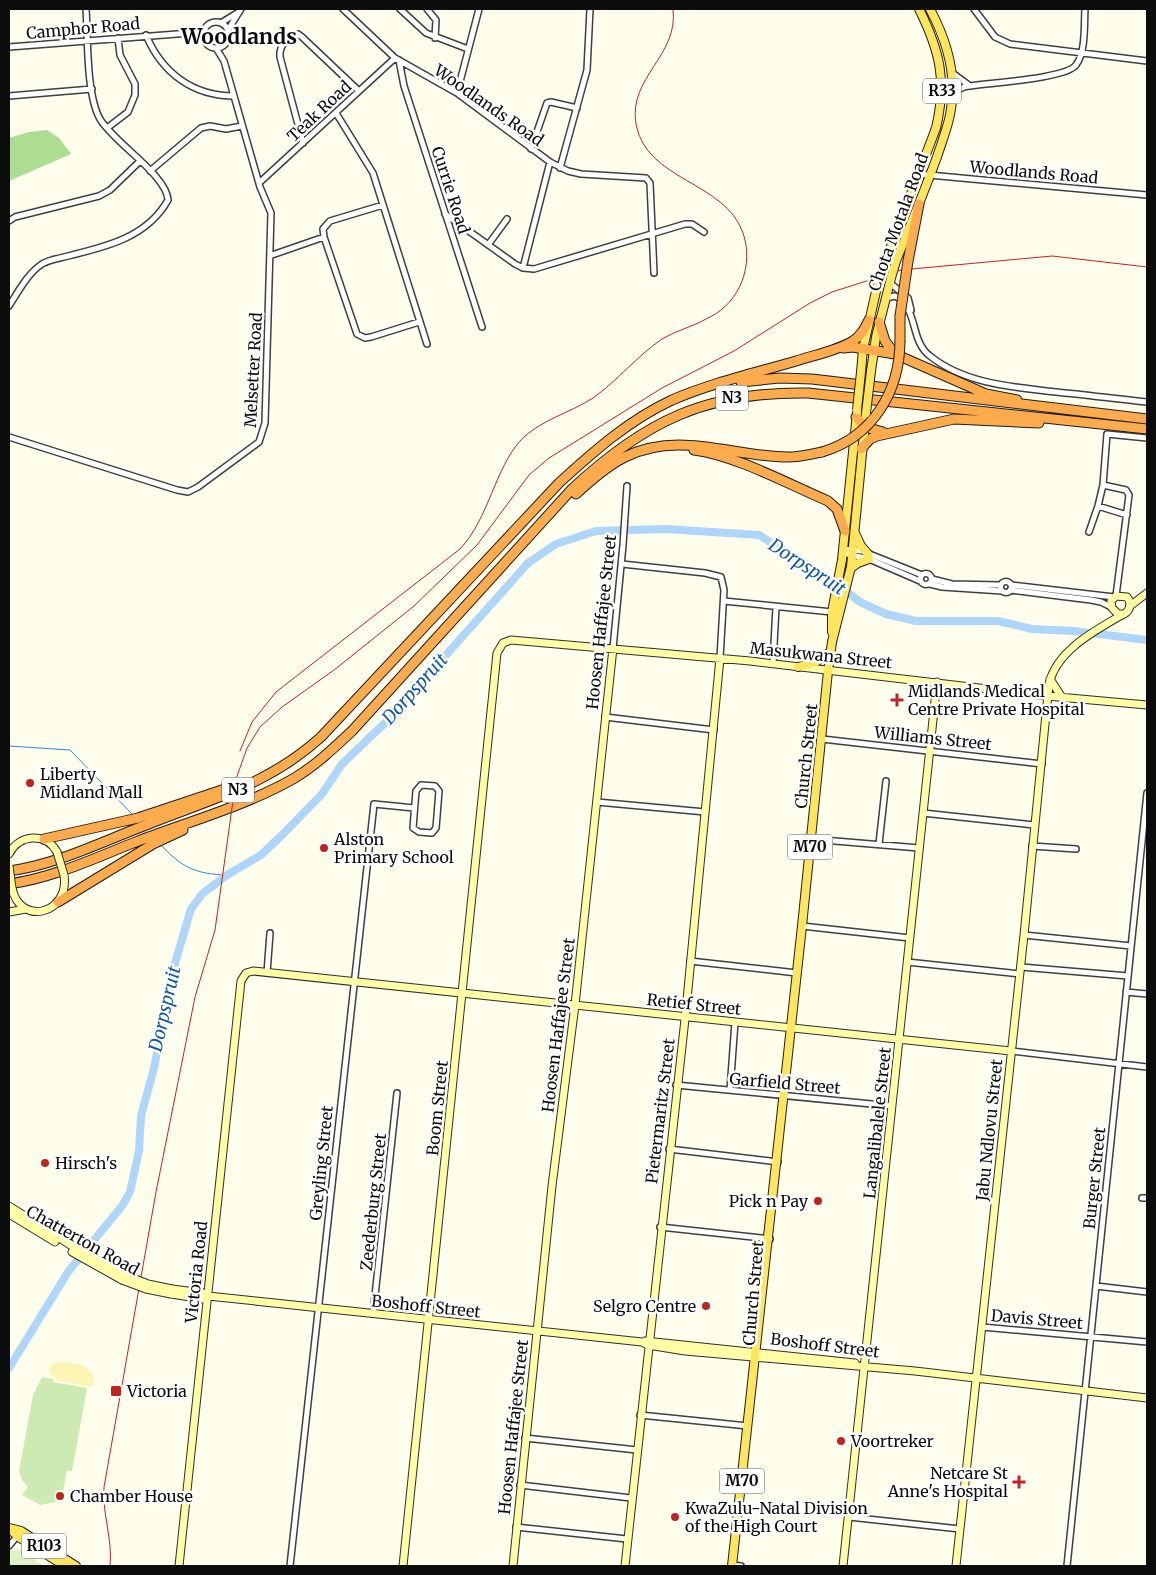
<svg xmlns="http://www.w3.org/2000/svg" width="1156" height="1575" font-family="Merriweather,serif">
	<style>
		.green { fill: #ccebb3 }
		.forest { fill: #addd91 }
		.sand { fill: #fef4b4 }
		.pitch { fill: #dff2c5 }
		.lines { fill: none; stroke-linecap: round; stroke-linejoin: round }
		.stream { stroke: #3085d5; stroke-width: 1 }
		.river { stroke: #add6fa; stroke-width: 8 }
		.street-casing { stroke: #3f3f3f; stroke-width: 8 }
		.secondary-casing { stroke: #2e2e2e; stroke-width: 9 }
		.primary-casing { stroke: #1d1d1d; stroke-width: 10 }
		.highway-casing { stroke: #1d1d1d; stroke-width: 11 }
		.street { stroke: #fff; stroke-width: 5 }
		.secondary { stroke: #fffda6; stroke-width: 7 }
		.primary { stroke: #ffe55b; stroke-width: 8 }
		.highway { stroke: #fdab4c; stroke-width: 9 }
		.rail { stroke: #c3231d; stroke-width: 1 }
		.secondary-bridge-casing { stroke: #2e2e2e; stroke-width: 9; stroke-linecap: butt }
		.primary-bridge-casing { stroke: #1d1d1d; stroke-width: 10; stroke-linecap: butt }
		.highway-bridge-casing { stroke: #1d1d1d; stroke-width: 11; stroke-linecap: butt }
		.secondary-bridge { stroke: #fffda6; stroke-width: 7 }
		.primary-bridge { stroke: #ffe55b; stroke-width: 8 }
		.highway-bridge { stroke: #fdab4c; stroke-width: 9 }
		.poi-dot { fill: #c3231d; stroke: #fff; stroke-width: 2 }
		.labels { text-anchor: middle; stroke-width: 5; stroke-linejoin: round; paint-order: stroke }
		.shield { fill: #fff; stroke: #555; stroke-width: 1 }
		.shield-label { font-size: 15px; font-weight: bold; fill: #0c0c0c }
		.street-label { font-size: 16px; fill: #0c0c0c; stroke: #fff }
		.poi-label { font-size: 16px; fill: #0c0c0c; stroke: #fff; text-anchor: start }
		.water-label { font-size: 18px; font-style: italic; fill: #0f57a4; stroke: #fff }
		.district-label { font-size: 21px; font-weight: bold; fill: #0c0c0c; stroke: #fff }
	</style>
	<rect width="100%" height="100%" fill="#fffdeb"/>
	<!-- green -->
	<path class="green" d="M42,1377L53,1379V1382L87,1388L72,1471L67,1470L63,1492L55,1494L54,1497L56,1502L40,1505L22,1495L28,1487L22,1480L19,1471L33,1395Z"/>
	<!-- forest -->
	<path class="forest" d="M47,130L59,138L71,154L9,181V138L29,132Z"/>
	<!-- sand -->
	<path class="sand" d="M66,1362L83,1365L93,1374V1387L56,1380V1377L51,1375L49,1366L54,1363Z"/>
	<!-- pitch -->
	<path class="pitch" d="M19,1549L44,1566H9V1552Z"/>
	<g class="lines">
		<!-- stream -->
		<path class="stream" d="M9,746L70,750L133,815
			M161,845C182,868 196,874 227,875"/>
		<!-- river -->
		<path class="river" d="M9,1368L68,1272L122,1206L130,1192L139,1151L141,1116L154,1068L175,963L191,909L202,894L227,875L261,855L284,833L322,794L342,764L387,721L528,563L556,544L596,531L666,529L759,535L831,580L860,602L886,614L916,621H998L1032,629L1074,631L1147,640"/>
		<!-- street casing -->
		<g class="street-casing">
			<path id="street" d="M343,9L395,58L457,93L550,162L568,171L581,174L646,178L650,183L654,273
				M400,9L426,33L468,49
				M427,9L436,20L435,38
				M974,9L995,37L1010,44L1147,61
				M203 35a13 13 0 1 1 26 0a13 13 0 1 1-26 0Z
				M221,23L237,13
				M228,30L241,9
				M146,35C162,73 193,96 234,96
				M9,47L190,33L205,29
				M399,60L404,86L482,327
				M951,72L970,86
				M457,93L479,9
				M952,93L964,87C985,83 1066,79 1076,65C1086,52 1084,25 1085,9
				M9,96L92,89
				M336,113L373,173L427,344
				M107,128L128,112L135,95V84L120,55L118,38
				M303,143L280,57C279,45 287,38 298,34L302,37L359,91
				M531,149L547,103L551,102L577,108
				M560,168L587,70L590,9
				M150,171L201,128L210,126L226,129L242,126
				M918,174L1147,195
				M259,183L395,58
				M383,205L330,221L323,229L324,237L357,334L365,338L371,337L419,322
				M445,214L515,264L523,268L534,269L685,224H692L704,232
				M9,221L15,217L99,196L110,190L140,161
				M488,245L507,219
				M272,255L324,237
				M523,268L550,162
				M889,282L908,298L911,310
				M886,298L895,296C919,308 909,340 930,356C965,384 1013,387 1056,392C1087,395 1117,399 1147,402
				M9,306C18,292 28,273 42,264C50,259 62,258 72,255C109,246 148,236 168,200C167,175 113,142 100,119C86,94 88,38 86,9
				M9,437L177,490L188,492L198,487L259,442L265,423L271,213L260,187L224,61L216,48
				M1103,485L1126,490L1129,495L1116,596
				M1098,506L1127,515
				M1089,532L1098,506L1103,485L1107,434L1147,438
				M843,549L862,551L922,575
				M843,553L869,559L920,581
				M622,564L705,573L721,577L724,590L720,658
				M920.5 579a5.5 5.5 0 1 1 11 0a5.5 5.5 0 1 1-11 0Z
				M932,579L952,584L1000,585
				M1000.5 587a5.5 5.5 0 1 1 11 0a5.5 5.5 0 1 1-11 0Z
				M930,584L942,587L1002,591
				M1011,585L1114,597
				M1010,590L1091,600L1101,602L1111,607
				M724,601L832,612
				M613,648L623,545L627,486
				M773,663L776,607
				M605,717L714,730
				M822,739L1042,764
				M421,785L435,786L439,791L436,828L432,833L419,832L413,828L416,791Z
				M597,802L705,812
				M923,813L1034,825
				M811,839L919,848
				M879,844L886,781
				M1032,846L1076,849
				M802,926L910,938
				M1024,935L1131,946
				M690,961L797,973
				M907,962L1020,974
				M1021,967L1128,976
				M267,973L270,933
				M1126,992L1147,994
				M1011,1051L1147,1067
				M676,1085L892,1106
				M730,1090L735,1022
				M669,1149L778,1162
				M1142,1198H1147
				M660,1227L770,1239
				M1096,1286L1147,1292
				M373,1314L397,1093
				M982,1327L1147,1342
				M640,1415L748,1426
				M525,1438L637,1450
				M520,1485L631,1498
				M849,1517L960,1529
				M516,1527L627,1539
				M9,1546L19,1534
				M732,1565L741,1566
				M290,1566L374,804L414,808
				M1067,1566L1147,793"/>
		</g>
		<!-- secondary casing -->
		<g class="secondary-casing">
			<path id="secondary" d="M1130,606L1147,593
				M1050,679L1061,696
				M9,854C19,834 46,832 57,852
				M12,888C20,927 70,914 64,875
				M9,912L26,909
				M9,1206L72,1246L125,1275
				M9,1214L55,1242
				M72,1252L122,1280
				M172,1289L203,1293L208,1296L642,1342L648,1345L685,1351L915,1371L1147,1398
				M171,1294L203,1299L208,1296
				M645,1341L855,1363
				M179,1566L241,981L246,973L253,971L1011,1051
				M403,1566L497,653L503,643L511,640L750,661L1047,696L1147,705
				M513,1566L552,1186L575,1005L613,648
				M625,1566L686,1010L720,658
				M843,1566L937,682
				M956,1566L1024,935L1049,684C1057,649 1098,629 1127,612C1131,607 1131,602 1127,597L1116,596L1111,601L1112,608L1118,614H1124"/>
		</g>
		<!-- primary casing -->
		<g class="primary-casing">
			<path id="primary" d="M896,261C910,226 924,192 937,157C942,141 949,125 951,109C957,74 946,39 930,9
				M882,270L936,128C947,81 940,51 919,9
				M871,371L876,337L891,278
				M861,372L863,349L877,287
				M855,533L861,546L868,554
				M851,568L858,563L869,559
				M832,632V612L842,560L857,413
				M798,667L816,662L830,652
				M9,1528L21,1531L76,1566
				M10,1529L17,1536L65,1566
				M732,1566L802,926L828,671L832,642L851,567L866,413"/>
		</g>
		<!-- highway casing -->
		<g class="highway-casing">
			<path id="highway" d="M908,261L919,204
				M900,316V340
				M879,322L885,341L895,354L986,394L1017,400
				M843,348L853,347L895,354
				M741,382L780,378L812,379L1147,419
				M856,417L865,427L883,432
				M861,449L870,439L877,436L954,419L1039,423
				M694,450C735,455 788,484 828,501L837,509L845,531
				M576,494C591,480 607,466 625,457C679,430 733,457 788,457C800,457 811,454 822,452
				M44,839L138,818L225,789
				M9,871C56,865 101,842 146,825C211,799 268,785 321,737L559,483C594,451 629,420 672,400C711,383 755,373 796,361C814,355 837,351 853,341C861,336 865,328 869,320
				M9,884C54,878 97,857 138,841C190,821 245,806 293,779C315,766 334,748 352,731L572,489C645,421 707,391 808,393L1147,429
				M58,902L153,844L183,830"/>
		</g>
		<!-- street -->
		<use href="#street" class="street"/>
		<!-- secondary -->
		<use href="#secondary" class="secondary"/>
		<!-- primary -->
		<use href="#primary" class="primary"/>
		<!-- highway -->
		<use href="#highway" class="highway"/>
		<!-- rail -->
		<path class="rail" d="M240,751L252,722L276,692L460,549C489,518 495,468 521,440C540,420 570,413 593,398C617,381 637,356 662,339C677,330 695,326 710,317C740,302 754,265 743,233C725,181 646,181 636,124C628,77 679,56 673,9
			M110,1566C113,1540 102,1514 104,1487L156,1192L195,997L215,930L236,779L247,748L260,727L282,707L334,670L414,606L477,545L529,475L549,458L662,388L734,351L810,303L832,292L901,270L1052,256L1147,267"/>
		<!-- secondary-bridge casing -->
		<g class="secondary-bridge-casing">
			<path id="secondary-bridge" d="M57,852L64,875
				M9,866L12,888
				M125,1275L148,1284L172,1289
				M122,1280L146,1289L171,1294"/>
		</g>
		<!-- primary-bridge casing -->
		<g class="primary-bridge-casing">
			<path id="primary-bridge" d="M891,278L896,261
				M877,287L882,270
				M857,410L861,372
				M866,413L871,371"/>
		</g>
		<!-- highway-bridge casing -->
		<g class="highway-bridge-casing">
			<path id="highway-bridge" d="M900,316L908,261
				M822,452C873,437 900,391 900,340"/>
		</g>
		<!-- secondary-bridge -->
		<use href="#secondary-bridge" class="secondary-bridge"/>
		<!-- primary-bridge -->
		<use href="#primary-bridge" class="primary-bridge"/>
		<!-- highway-bridge -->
		<use href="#highway-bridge" class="highway-bridge"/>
	</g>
	<!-- markers -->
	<g class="poi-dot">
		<path d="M894.5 692.5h5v5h5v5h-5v5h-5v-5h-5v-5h5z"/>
		<circle cx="30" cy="783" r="5"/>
		<circle cx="324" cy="848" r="5"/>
		<circle cx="45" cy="1163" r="5"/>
		<circle cx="818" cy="1201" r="5"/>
		<circle cx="706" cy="1306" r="5"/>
		<rect x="110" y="1385" width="12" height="12" rx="2.5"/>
		<circle cx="841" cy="1441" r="5"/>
		<path d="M1016.5 1474.5h5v5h5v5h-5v5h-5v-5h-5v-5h5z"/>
		<circle cx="60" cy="1496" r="5"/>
		<circle cx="675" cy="1517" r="5"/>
	</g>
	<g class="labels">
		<!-- shield labels -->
		<g class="shield">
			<rect x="923" y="78.5" width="38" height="25" rx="4"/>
			<rect x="716" y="385.5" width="32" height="25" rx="4"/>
			<rect x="222" y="777.5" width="32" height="25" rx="4"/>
			<rect x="787.5" y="834.5" width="45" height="25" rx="4"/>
			<rect x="719.5" y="1468.5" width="45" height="25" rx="4"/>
			<rect x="21.5" y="1533.5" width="45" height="25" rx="4"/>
		</g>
		<g class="shield-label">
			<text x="942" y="96">R33</text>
			<text x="732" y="403">N3</text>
			<text x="238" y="795">N3</text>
			<text x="810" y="852">M70</text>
			<text x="742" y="1486">M70</text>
			<text x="44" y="1551">R103</text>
		</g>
		<!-- street labels -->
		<g class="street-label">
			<text transform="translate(83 28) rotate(-5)" y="6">Camphor Road</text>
			<text transform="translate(489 105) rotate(35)" y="6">Woodlands Road</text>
			<text transform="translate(319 111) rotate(-43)" y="6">Teak Road</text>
			<text transform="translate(1034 172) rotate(5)" y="6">Woodlands Road</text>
			<text transform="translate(451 190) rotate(72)" y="6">Currie Road</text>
			<text transform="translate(898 222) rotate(-70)" y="6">Chota Motala Road</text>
			<text transform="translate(253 370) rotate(-87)" y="6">Melsetter Road</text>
			<text transform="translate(601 622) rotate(-84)" y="6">Hoosen Haffajee Street</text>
			<text transform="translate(821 655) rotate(6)" y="6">Masukwana Street</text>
			<text transform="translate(933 738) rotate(6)" y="6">Williams Street</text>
			<text transform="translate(806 756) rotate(-84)" y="6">Church Street</text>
			<text transform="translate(694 1004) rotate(6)" y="6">Retief Street</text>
			<text transform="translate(558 1025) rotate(-83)" y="6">Hoosen Haffajee Street</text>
			<text transform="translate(785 1083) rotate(5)" y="6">Garfield Street</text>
			<text transform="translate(437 1108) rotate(-84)" y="6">Boom Street</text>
			<text transform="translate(660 1111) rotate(-83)" y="6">Pietermaritz Street</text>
			<text transform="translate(877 1123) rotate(-84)" y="6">Langalibalele Street</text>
			<text transform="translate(989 1130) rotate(-84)" y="6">Jabu Ndlovu Street</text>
			<text transform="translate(321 1163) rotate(-84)" y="6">Greyling Street</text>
			<text transform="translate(1094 1178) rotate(-84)" y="6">Burger Street</text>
			<text transform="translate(373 1202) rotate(-84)" y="6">Zeederburg Street</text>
			<text transform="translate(83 1240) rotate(29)" y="6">Chatterton Road</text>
			<text transform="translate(196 1272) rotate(-84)" y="6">Victoria Road</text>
			<text transform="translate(753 1293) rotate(-85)" y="6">Church Street</text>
			<text transform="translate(426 1306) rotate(6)" y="6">Boshoff Street</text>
			<text transform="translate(1037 1319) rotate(5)" y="6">Davis Street</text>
			<text transform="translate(825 1345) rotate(7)" y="6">Boshoff Street</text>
			<text transform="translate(513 1427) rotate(-84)" y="6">Hoosen Haffajee Street</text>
		</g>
		<!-- poi labels -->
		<g class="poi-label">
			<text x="908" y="697">Midlands Medical<tspan x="908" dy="18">Centre Private Hospital</tspan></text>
			<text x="40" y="780">Liberty<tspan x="40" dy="18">Midland Mall</tspan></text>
			<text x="334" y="845">Alston<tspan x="334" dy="18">Primary School</tspan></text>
			<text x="55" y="1169">Hirsch's</text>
			<text x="808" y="1207" text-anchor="end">Pick n Pay</text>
			<text x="696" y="1312" text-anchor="end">Selgro Centre</text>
			<text x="127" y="1397">Victoria</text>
			<text x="851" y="1447">Voortreker</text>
			<text x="1008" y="1479" text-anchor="end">Netcare St<tspan x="1008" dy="18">Anne's Hospital</tspan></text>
			<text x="70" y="1502">Chamber House</text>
			<text x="685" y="1514">KwaZulu-Natal Division<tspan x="685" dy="18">of the High Court</tspan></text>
		</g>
		<!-- water labels -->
		<g class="water-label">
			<text transform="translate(807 567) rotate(33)" y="6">Dorpspruit</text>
			<text transform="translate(415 689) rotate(-48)" y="6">Dorpspruit</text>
			<text transform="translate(165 1009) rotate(-77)" y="6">Dorpspruit</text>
		</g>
		<!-- district labels -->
		<g class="district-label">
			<text x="239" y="44">Woodlands</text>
		</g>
	</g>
	<!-- border -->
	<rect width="1156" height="1575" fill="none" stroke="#0c0c0c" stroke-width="20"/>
</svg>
